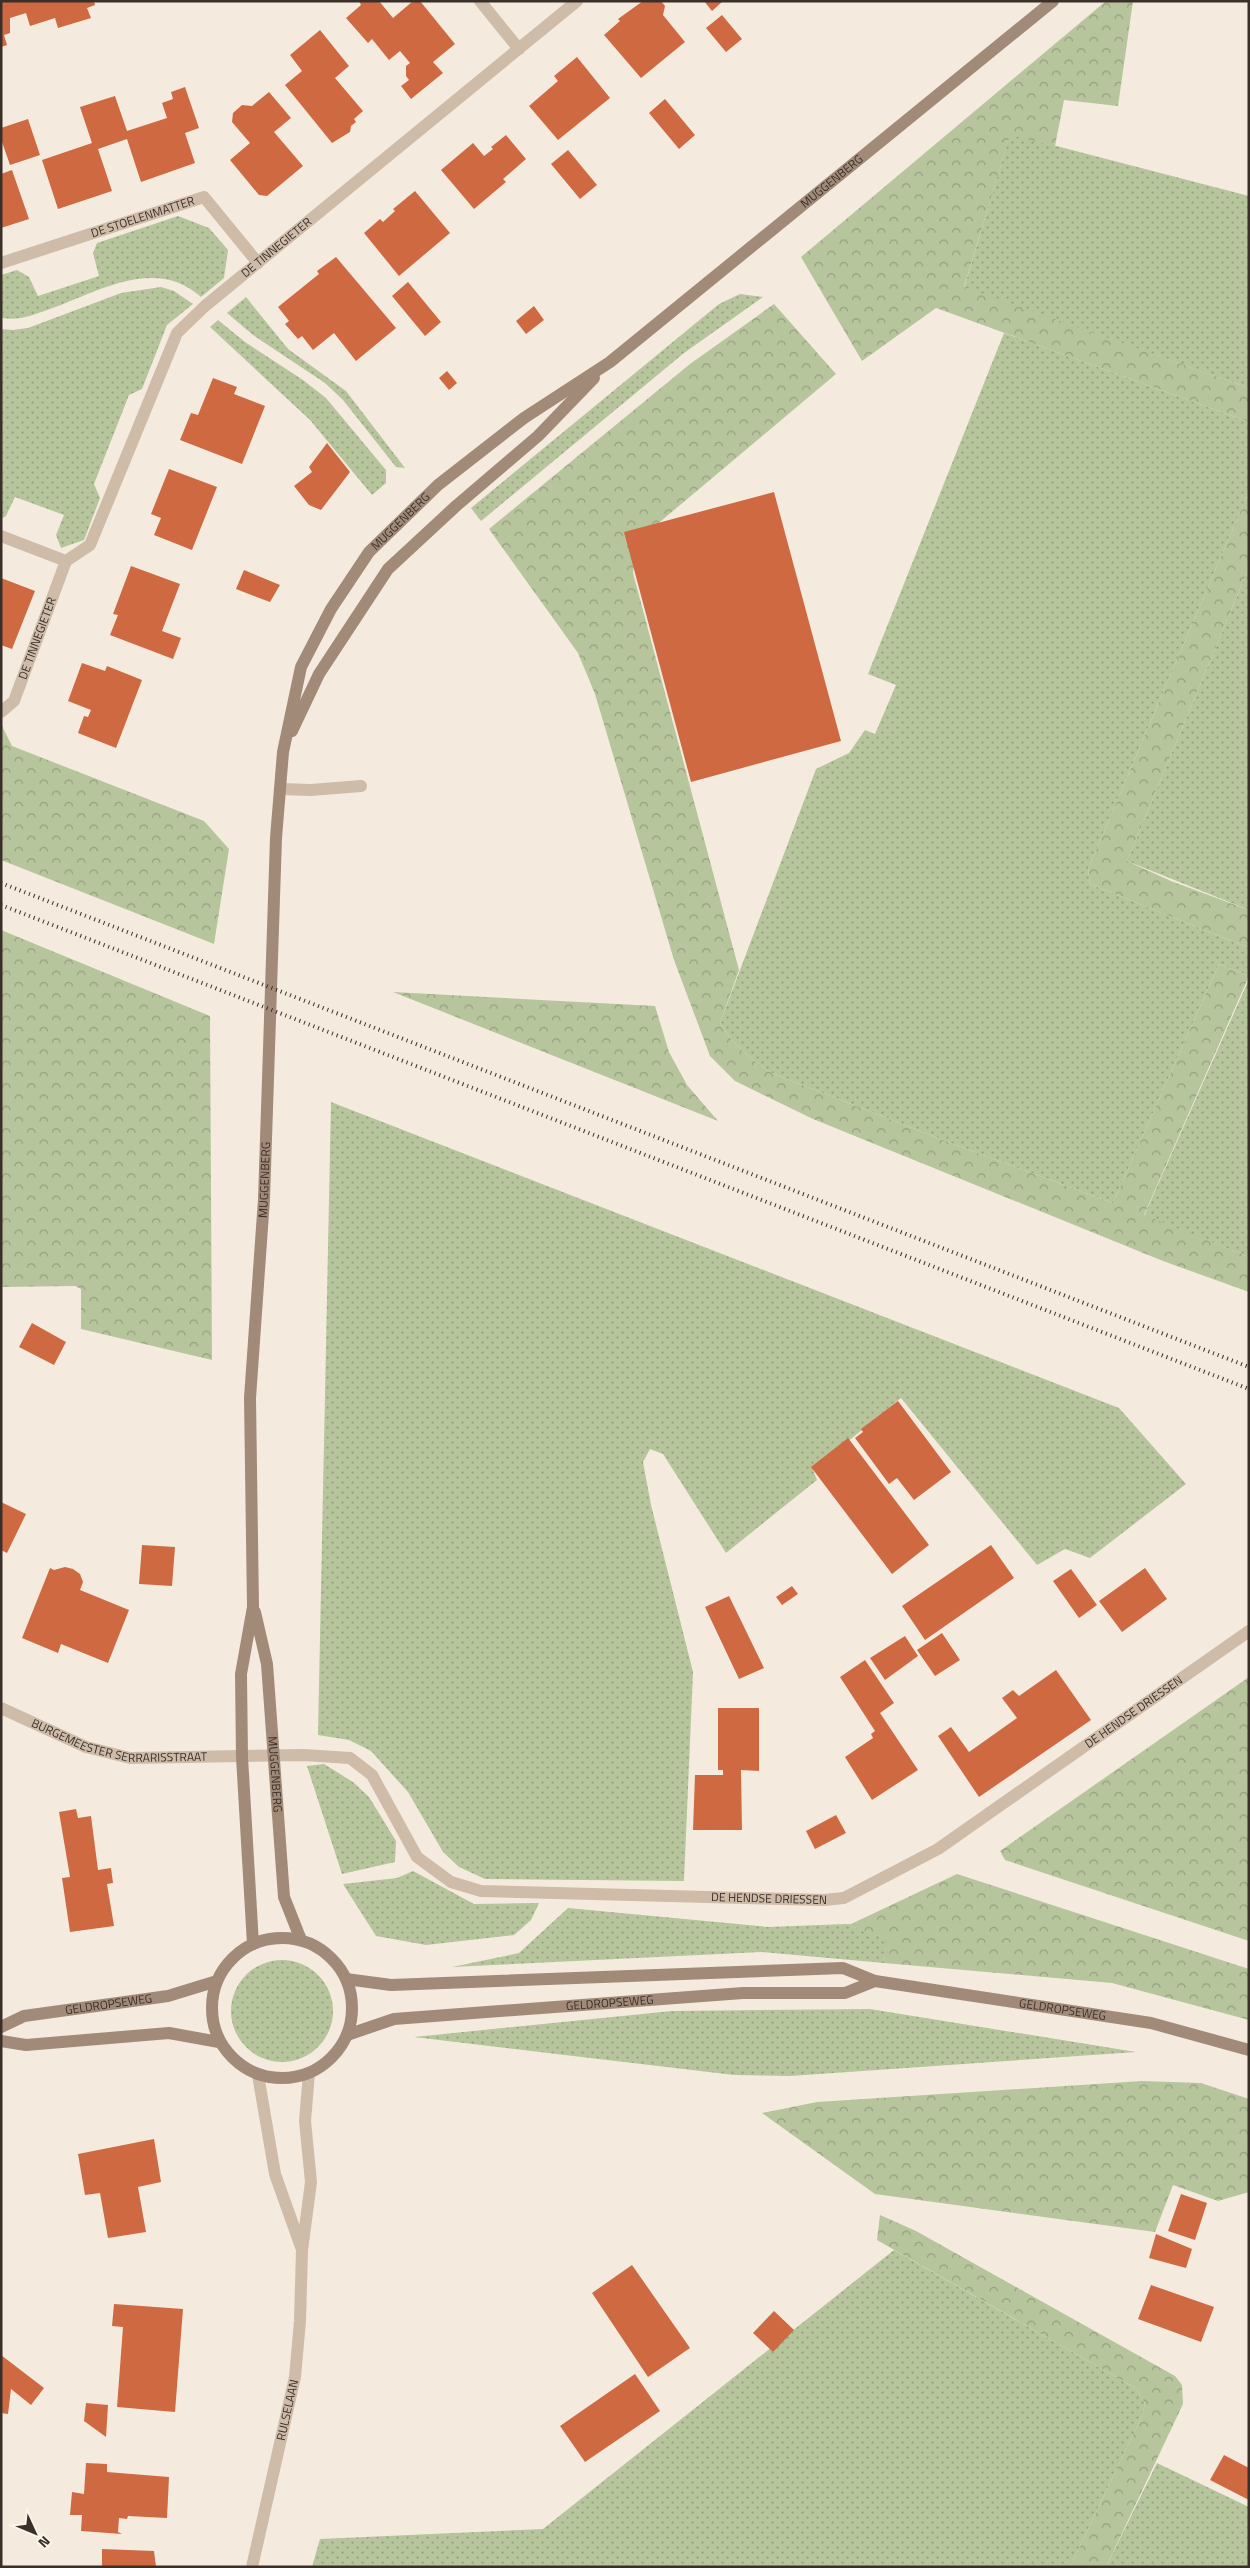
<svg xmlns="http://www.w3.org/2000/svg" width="1250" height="2568" font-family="'Titillium Web',sans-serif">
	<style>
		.green { fill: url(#green-dots) }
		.forest { fill: url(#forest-crowns) }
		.building { fill: #ce6942 }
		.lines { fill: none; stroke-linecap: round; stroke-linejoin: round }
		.lane { stroke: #cebba8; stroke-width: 12 }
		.street { stroke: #cebba8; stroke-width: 12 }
		.secondary { stroke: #a28a79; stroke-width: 12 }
		.rail { stroke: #3a2f29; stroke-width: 4; stroke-dasharray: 1 4; stroke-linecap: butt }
		.labels { text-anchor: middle; stroke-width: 4; stroke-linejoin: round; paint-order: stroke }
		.street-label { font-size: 12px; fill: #3a2f29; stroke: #fbf4eb }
	</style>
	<defs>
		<pattern id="green-dots" width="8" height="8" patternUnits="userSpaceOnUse" patternTransform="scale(1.25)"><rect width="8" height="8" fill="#b6c59c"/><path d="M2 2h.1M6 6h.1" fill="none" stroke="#95a07f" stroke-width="1.8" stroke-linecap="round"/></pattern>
		<pattern id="forest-crowns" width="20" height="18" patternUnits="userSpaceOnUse" patternTransform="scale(1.25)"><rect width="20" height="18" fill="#b6c59c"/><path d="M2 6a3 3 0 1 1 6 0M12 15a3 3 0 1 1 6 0" fill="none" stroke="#95a07f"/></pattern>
	</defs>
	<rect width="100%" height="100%" fill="#f4ebde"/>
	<!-- green -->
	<path class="green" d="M1010,134L1249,196V388L964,288Z
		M178,216L209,228L228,250L224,278L201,297C156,256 99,291 50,309C33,315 19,321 1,318V275L17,270L29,277L38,296L99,276L93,253L97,243Z
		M161,287L174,291L193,304L167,325L142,389L129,395L94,484L100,498L84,540L61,548L56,535L64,515L15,497L6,516L1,519V329L13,330L28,328L121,293Z
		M740,294L763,297L684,353L481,521L471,508L719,304Z
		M246,297L288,349L346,391L405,468L396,467L343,400L325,383L253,335L227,313Z
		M218,320L245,342L303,380L326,398L386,470V483L372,495L310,420L210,327Z
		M1004,333L1249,422V491L1088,869L1090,884L1249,948V976L1219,964L1113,1203L956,1145L772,1073C751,1059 733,1046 720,1023L816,769L849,753L865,730L875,734L896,685L868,674Z
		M1249,567V910L1127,861Z
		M1249,979V1257L1144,1216Z
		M331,1102L1119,1408L1186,1484L1090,1558L1065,1549L1037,1565L901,1398L813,1470L817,1480L726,1553L663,1454L650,1449L643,1462L651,1505L693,1672L684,1881L485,1879L459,1867L443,1852L408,1792L371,1751L349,1740L318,1735Z
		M324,1764L353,1782L369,1797L396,1841L395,1862L342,1874L307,1766Z
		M413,1871L474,1904L539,1903L531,1920L514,1935L426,1945L376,1936L343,1884L397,1878Z
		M568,1908L768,1927L846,1924L887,1939L884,1963L761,1952L452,1967L519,1953Z
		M231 2011a51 51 0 1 1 102 0a51 51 0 1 1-102 0Z
		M870,2009L1136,2052L790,2076L734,2075L414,2037L672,2011Z
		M894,2250L1137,2389L1145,2404L1141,2418L1070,2567H312L320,2539L543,2529Z
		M1157,2463L1249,2507V2567H1106Z"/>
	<!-- forest -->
	<path class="forest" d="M1106,1H1133L1118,106L1064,100L1055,146L1010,135L964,287L1249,388V422L936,308L862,361L801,257Z
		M774,304L836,374L636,542L633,573L739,970L720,1023C733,1046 751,1059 772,1073L956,1145L1113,1203L1219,964L1249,976L1144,1215L1249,1257V1292L1163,1261L813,1119L735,1081L710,1056L674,960L595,694L578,653L489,529L690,364Z
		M1249,491V567L1127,861L1171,881L1249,910V948L1090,884L1088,869Z
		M1,724L12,746L204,821L229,849L214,944L1,860Z
		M1,930L210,1016L212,1360L81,1329V1289L75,1286L1,1287Z
		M393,992L655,1006L669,1052L687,1085L718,1121Z
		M1249,1677V1941L1005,1860L1000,1851Z
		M957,1874L1249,1969V2020L1112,1983L884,1963L886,1939L846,1924H851Z
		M1142,2081L1201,2083L1249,2099V2192L1218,2201L1173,2185L1155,2232L875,2194L762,2113L817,2102Z
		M880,2215L916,2231L1175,2376L1182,2385L1183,2404L1106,2567H1070L1141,2418L1145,2404L1137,2389L877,2240Z"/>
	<!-- building -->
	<path class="building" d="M1,1H94L95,5L87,8L91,18L58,28L55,18L30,26L26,13L10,18V33L4,35L7,45L1,47Z
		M359,1H379L393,18L413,1H420L455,44L433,62L443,73L411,99L401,86L409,80L406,76V66L410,63L400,51L389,60L372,39L368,43L346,18L361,5Z
		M643,1H661L665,6L663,15L685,42L641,78L604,35L620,21L618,19Z
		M704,1H723L712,11Z
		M722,15L742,39L726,52L706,28Z
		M320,30L349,66L335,78L363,111L354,119L356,122L351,126L350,132L332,143L285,85L302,71L290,55Z
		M577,57L610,98L558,140L529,106L558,81L554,76Z
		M185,87L199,128L185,133L195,163L141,182L127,139L98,149L112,191L58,209L42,160L92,143L80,107L115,96L127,131L167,118L162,103L173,99L171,92Z
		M269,92L291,118L274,132L303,166L267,196L259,195L230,160L250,143L232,122L233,113L242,105L252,106Z
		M665,99L695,135L679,149L649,113Z
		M28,119L40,155L10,165L1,139V128Z
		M506,135L526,159L503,179L506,182L474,209L441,170L473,143L484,156L493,149L491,147Z
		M568,150L597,185L580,199L551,164Z
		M12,170L29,219L1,228V174Z
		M415,191L450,233L399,276L364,233L380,219L383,222L395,211L393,209Z
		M336,257L396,328L356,361L334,333L313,350L302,336L298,339L285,324L289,321L278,307L319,274L317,271Z
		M408,282L441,322L425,336L392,296Z
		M534,306L544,320L526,334L516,321Z
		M447,371L457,383L449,390L439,378Z
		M213,378L237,387L234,394L265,406L242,464L180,440L191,413L198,415Z
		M327,443L350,472L321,510L309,505L294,486L312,472L309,467Z
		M169,469L217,487L192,550L154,535L161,518L151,514Z
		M774,492L841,741L691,782L624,532Z
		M131,566L180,584L162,631L181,638L173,659L110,635L118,615L113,614Z
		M244,570L280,585L270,602L236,589Z
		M1,578L35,591L12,649L1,645Z
		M82,663L105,671L107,666L142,680L116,748L78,733L84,716L88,717L91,710L68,701Z
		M32,1323L66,1342L54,1365L19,1347Z
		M898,1401L951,1472L914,1500L897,1478L889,1484L855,1438L863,1432L861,1429Z
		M848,1438L929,1545L892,1574L811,1467Z
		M1,1502L26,1514L7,1553L1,1550Z
		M142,1545L175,1547L172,1586L139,1584Z
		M991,1545L1014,1578L925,1640L902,1606Z
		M65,1567L73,1569L80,1574L83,1582L80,1590L129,1610L108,1663L61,1644L58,1653L22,1638L50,1568L54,1570Z
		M1145,1568L1167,1599L1122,1632L1099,1601Z
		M1071,1569L1097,1605L1079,1618L1053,1581Z
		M792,1586L798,1594L782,1605L776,1597Z
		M729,1596L764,1668L739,1679L705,1607Z
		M942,1633L960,1660L935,1676L917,1650Z
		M905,1636L918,1656L885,1680L870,1658Z
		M865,1660L894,1703L880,1713L918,1770L872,1800L845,1757L873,1738L871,1734L875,1731L840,1677Z
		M1056,1670L1091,1720L979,1797L938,1736L951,1727L969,1752L1017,1718L1002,1698L1013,1690L1019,1696Z
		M718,1708H759V1771L741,1770L742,1830H693L695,1775H723V1770H718Z
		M76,1809L78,1818L91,1816L98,1870L111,1868L113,1883L107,1884L114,1926L70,1932L62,1878L70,1877L59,1812Z
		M836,1815L846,1833L815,1849L806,1831Z
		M154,2139L161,2182L138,2187L146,2232L108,2238L100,2193L85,2195L78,2154Z
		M1181,2194L1207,2203L1195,2240L1168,2231Z
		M1156,2234L1192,2249L1186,2268L1149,2258Z
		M632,2265L690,2348L648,2377L592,2293Z
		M1151,2285L1214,2307L1201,2342L1138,2319Z
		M114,2304L183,2309L175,2412L117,2407L123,2327L112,2326Z
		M774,2311L794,2330L773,2352L753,2333Z
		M1,2355L44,2388L31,2405L11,2389L8,2414L1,2413Z
		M635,2374L660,2411L585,2462L560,2426Z
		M86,2403L108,2405L106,2437L84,2421Z
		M1224,2455L1249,2468V2500L1210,2480Z
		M86,2463L107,2464V2472L169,2477L167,2518L128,2516L127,2519L119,2518L118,2532L122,2534L81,2531L82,2515H70L72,2492L84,2494Z
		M102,2549L154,2551L156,2567H102Z"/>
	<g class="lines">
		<!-- lane -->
		<path class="lane" d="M280,789L311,790L361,786"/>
		<!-- street -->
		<g class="street">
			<path d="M480,1L519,49"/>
			<path id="s1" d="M1,263L204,197L258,263"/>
			<path id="s2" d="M1,536L66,561L90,545L177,333L205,306L577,1"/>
			<path id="s3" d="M1,712L14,701L66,561"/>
			<path id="s4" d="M1,1708L86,1747L130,1758L304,1755L350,1758L372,1775L417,1857L451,1882L481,1891L824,1900L844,1898L938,1849L1249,1631"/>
			<path d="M258,2075L275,2174L301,2247"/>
			<path id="s5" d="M252,2567L295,2377L300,2321L302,2250L311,2182L305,2121L309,2073"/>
		</g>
		<!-- secondary -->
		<g class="secondary">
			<path d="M292,731L319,674L388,569L456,506L538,436L594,378"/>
			<path id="s6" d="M255,1612L267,1664L284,1897L301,1940"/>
			<circle cx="282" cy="2008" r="70"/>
			<path id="s7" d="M253,1944L242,1757L241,1674L253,1607L250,1398L264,1199L276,838L283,752L301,667L331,609L369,552L438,485L524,418L610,362L1053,1"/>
			<path id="s8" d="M346,1979L391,1985L843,1968L875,1981L1151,2023L1249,2050"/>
			<path id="s9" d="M1,2027L24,2016L168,1996L217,1981"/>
			<path id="s10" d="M347,2035L394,2019L743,1993H845L875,1981"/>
			<path d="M1,2041L26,2045L169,2033L219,2042"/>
		</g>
		<!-- rail -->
		<path class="rail" d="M1,883L1249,1367
			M1,905L1249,1389"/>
	</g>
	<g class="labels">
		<!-- street labels -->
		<g class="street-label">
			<text dy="4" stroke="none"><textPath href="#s7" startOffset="2009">MUGGENBERG</textPath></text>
			<text dy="4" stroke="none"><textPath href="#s1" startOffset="149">DE STOELENMATTER</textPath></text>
			<text dy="4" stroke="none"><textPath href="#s2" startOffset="459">DE TINNEGIETER</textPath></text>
			<text dy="4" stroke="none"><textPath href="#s7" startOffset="1459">MUGGENBERG</textPath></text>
			<text dy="4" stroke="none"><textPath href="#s3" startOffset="84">DE TINNEGIETER</textPath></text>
			<text dy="4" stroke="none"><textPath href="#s7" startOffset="766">MUGGENBERG</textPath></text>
			<text dy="4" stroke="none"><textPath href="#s4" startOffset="1262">DE HENDSE DRIESSEN</textPath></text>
			<text dy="4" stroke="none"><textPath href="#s4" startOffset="125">BURGEMEESTER SERRARISSTRAAT</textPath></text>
			<text dy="4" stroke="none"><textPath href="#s6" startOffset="164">MUGGENBERG</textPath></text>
			<text dy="4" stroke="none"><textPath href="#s4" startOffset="842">DE HENDSE DRIESSEN</textPath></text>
			<text dy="4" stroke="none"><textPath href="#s10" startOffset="266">GELDROPSEWEG</textPath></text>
			<text dy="4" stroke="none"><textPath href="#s9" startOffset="111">GELDROPSEWEG</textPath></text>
			<text dy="4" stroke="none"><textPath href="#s8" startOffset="722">GELDROPSEWEG</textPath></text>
			<text dy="4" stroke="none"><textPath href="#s5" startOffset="161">RULSELAAN</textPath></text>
		</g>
	</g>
	<!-- border -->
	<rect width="1250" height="2568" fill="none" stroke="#3a2f29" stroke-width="5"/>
	<!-- north arrow -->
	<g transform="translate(35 2533) rotate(134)" stroke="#fbf4eb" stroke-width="4" paint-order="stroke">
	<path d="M0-4L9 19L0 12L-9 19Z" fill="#3a2f29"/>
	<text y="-8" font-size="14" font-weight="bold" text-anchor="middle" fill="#3a2f29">N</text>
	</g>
</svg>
